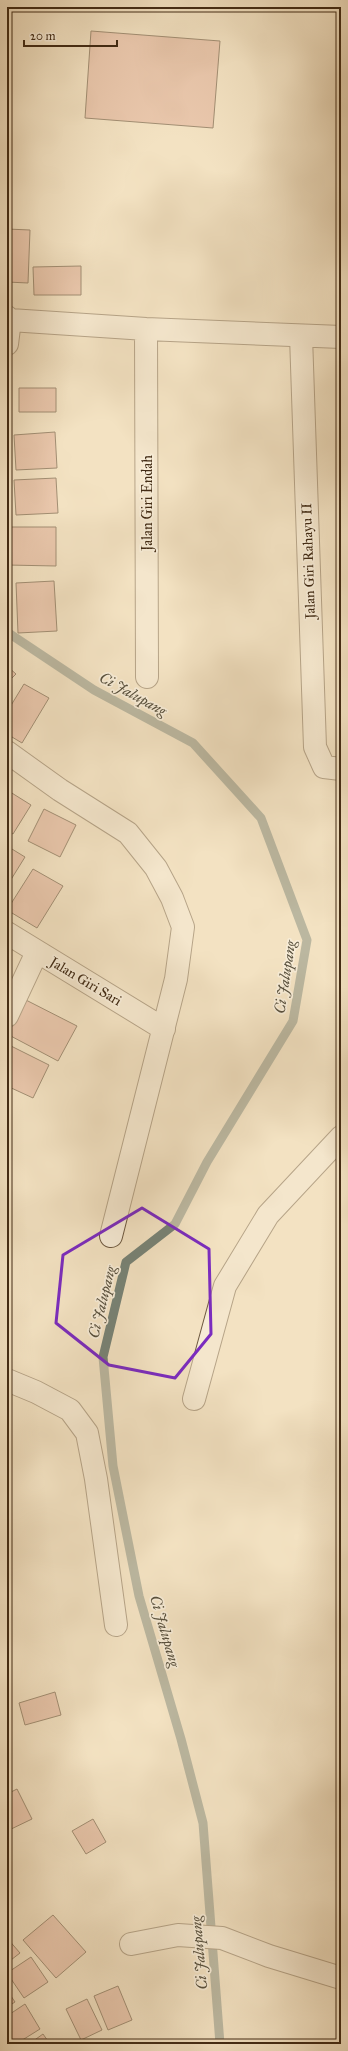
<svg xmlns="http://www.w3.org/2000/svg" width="348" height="2051" font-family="'IM FELL Great Primer',serif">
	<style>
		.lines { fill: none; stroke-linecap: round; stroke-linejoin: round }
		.stream { stroke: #788376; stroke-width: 9 }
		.building { fill: #dfa892; stroke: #422b14 }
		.minor-casing { stroke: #6e5940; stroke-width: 24 }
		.minor { stroke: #f7ecd7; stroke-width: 22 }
		.marked { fill: none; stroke: #7b2cbf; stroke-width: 3; stroke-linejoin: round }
		.labels { text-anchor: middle; stroke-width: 3.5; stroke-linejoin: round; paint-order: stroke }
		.street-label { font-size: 14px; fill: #422b14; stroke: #f7ecd7 }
		.water-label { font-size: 15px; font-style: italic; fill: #58503d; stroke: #f7ecd7 }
	</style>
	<rect width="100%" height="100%" fill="#f3e2c2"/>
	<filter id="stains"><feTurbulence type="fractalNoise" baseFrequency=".005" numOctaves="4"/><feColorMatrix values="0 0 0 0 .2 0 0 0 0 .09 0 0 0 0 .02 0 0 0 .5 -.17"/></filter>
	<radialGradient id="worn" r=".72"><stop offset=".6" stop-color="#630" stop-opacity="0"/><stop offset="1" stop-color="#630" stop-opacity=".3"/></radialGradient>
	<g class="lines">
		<!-- stream -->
		<path class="stream" d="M7,632L94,690L193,743L261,818L307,940L293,1021L207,1162L175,1224L126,1262L103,1357L113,1466L139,1596L181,1739L203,1823L220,2044"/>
	</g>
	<!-- building -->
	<path class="building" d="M91,31L220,41L213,128L85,118Z
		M7,229L30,230L28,283L7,282Z
		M81,266V295H34L33,267Z
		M19,388H56V412H19Z
		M55,432L57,468L16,470L14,435Z
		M56,478L58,513L16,515L14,480Z
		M7,527H56V566L7,565Z
		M54,581L57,631L18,633L16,583Z
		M7,666L16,674L7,683Z
		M24,684L49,698L22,743L7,734V712Z
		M7,790L31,805L13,834L7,831Z
		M44,809L76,825L60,857L28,841Z
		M7,846L25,857L7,886Z
		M33,869L63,886L37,928L7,910Z
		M22,998L77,1026L58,1061L7,1034V1026Z
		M7,1044L49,1065L33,1098L7,1086Z
		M55,1692L61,1715L25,1725L19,1703Z
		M17,1789L32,1819L7,1831V1794Z
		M93,1819L106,1842L86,1854L72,1831Z
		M53,1915L86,1952L56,1978L23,1940Z
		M7,1938L20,1953L7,1963Z
		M31,1957L48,1982L24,1998L7,1973Z
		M118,1986L132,2020L108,2030L94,1996Z
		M7,1990L15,2002L7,2007Z
		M87,1999L102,2030L81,2040L66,2009Z
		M25,2004L40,2029L16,2044H11L7,2038V2016Z
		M43,2034L50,2044H29Z"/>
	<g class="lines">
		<!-- minor casing -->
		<g class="minor-casing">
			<path id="minor" d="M7,317L10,320L146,329L341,337
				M146,329L147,677
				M301,336L315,747L324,767L341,769
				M7,344L10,320
				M7,752L60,790L128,833L156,868L172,898L183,927L176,979L111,1236
				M7,933L164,1029
				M7,1016L37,952
				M7,1380L36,1392L70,1410L87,1433L96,1479L116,1625
				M194,1399L225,1286L268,1215L341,1137
				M131,1944L178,1935L222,1938L269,1956L341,1978"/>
		</g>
		<!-- minor -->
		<use href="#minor" class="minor"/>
	</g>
	<!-- marked area -->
	<path d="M0 0H348V2051H0ZM142,1208L209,1249L211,1334L175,1378L109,1365L56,1323L63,1255Z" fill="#f3e2c2" fill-opacity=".55" fill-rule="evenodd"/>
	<path class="marked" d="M142,1208L209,1249L211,1334L175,1378L109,1365L56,1323L63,1255Z"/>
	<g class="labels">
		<!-- street labels -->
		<g class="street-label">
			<text transform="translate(147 503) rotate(-90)" y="5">Jalan Giri Endah</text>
			<text transform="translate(308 561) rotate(-92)" y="5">Jalan Giri Rahayu II</text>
			<text transform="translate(86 981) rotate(31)" y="5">Jalan Giri Sari</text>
		</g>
		<!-- water labels -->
		<g class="water-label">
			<text transform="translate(133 694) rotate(29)" y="5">Ci Jalupang</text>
			<text transform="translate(285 977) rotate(-81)" y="5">Ci Jalupang</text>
			<text transform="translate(102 1302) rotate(-76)" y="5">Ci Jalupang</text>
			<text transform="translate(165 1631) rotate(74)" y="5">Ci Jalupang</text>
			<text transform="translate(199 1953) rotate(-95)" y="5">Ci Jalupang</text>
		</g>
	</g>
	<!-- margin -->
	<rect width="348" height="2051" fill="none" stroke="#f3e2c2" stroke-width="24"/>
	<rect x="8" y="8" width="332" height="2035" fill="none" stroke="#422b14" stroke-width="2"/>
	<rect x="12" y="12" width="324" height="2027" fill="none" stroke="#422b14"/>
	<!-- scale -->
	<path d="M24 40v6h93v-6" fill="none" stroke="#422b14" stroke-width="2"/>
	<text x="30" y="40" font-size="12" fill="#422b14" stroke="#f7ecd7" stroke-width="3" paint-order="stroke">20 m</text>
	<rect width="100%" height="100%" filter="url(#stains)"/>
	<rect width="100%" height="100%" fill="url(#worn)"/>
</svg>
